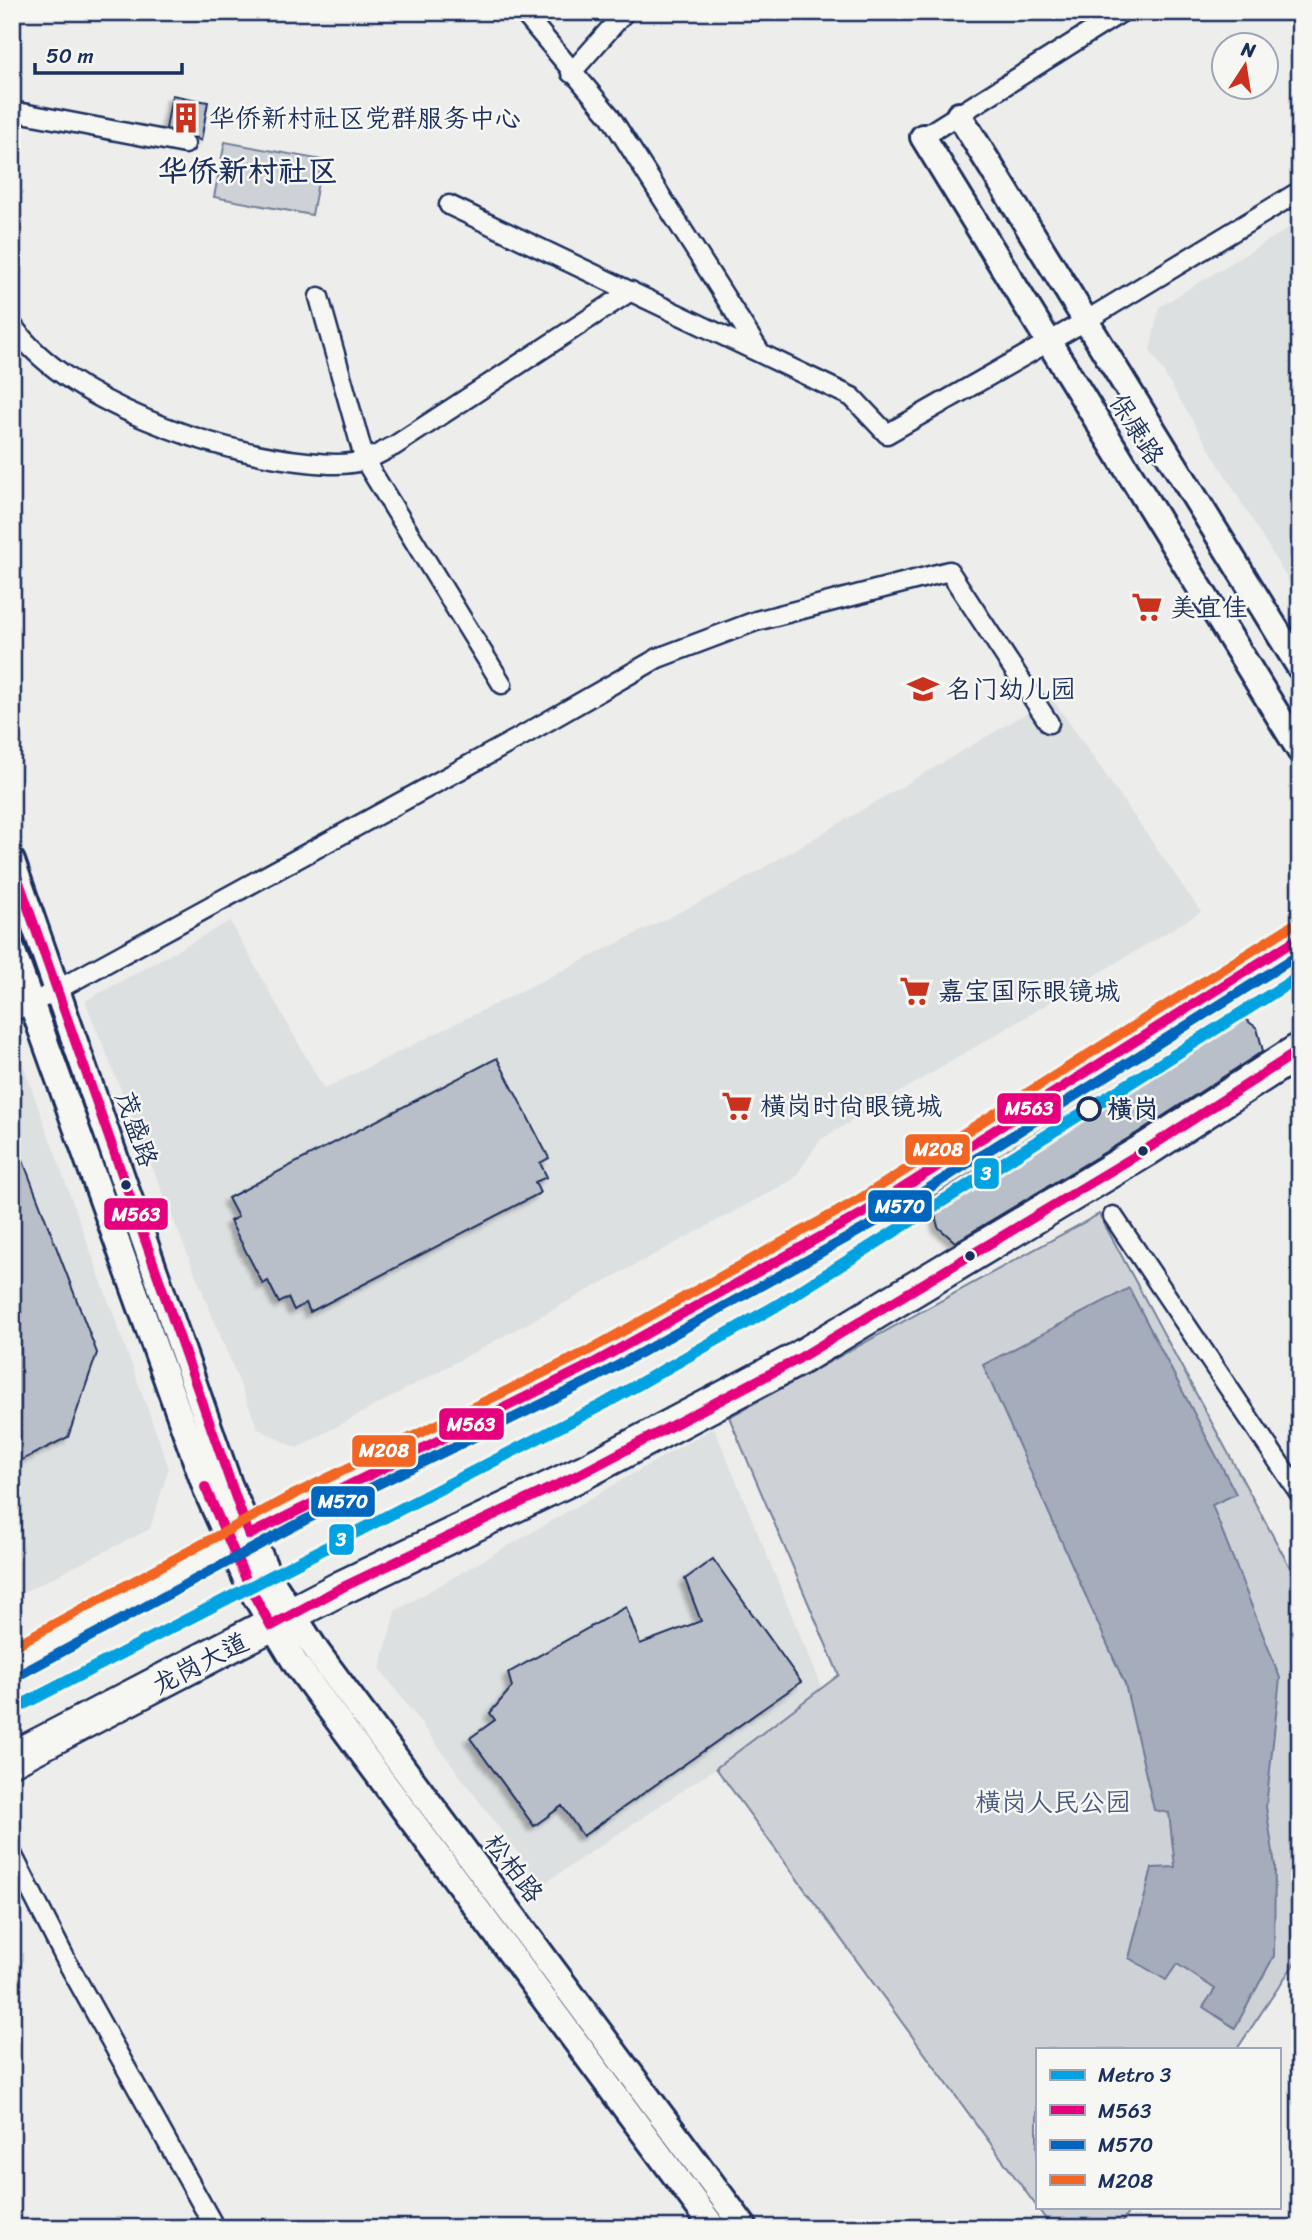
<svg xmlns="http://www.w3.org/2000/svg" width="1312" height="2240" font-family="Sriracha,'LXGW WenKai TC',sans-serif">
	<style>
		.built { fill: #dde0e1 }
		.green { fill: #ced2d7; stroke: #74809a; stroke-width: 2 }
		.water { fill: #a5acbc; stroke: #6e7a96; stroke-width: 2 }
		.building { fill: #b9bfc8; stroke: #1b2f5e; stroke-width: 2; filter: url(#shadow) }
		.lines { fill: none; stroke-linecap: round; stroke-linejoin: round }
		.street-casing { stroke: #1b2f5e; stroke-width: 23 }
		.secondary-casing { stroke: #1b2f5e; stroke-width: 30 }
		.highway-casing { stroke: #1b2f5e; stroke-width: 38 }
		.street { stroke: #f6f6f2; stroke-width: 18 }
		.secondary { stroke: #f6f6f2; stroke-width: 24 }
		.highway { stroke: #f6f6f2; stroke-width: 33 }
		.bus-1-casing { stroke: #f6f6f2; stroke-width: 16 }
		.bus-2-casing { stroke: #f6f6f2; stroke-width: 16 }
		.bus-3-casing { stroke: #f6f6f2; stroke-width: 16 }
		.bus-1 { stroke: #e5007d; stroke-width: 10 }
		.bus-2 { stroke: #0065bd; stroke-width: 10 }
		.bus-3 { stroke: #f26522; stroke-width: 10 }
		.metro-1-casing { stroke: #f6f6f2; stroke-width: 18 }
		.metro-1 { stroke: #00a2e1; stroke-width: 12 }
		.stop-dot { fill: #f6f6f2; stroke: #1b2f5e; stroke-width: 3.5 }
		.bus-dot { fill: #1b2f5e; stroke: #f6f6f2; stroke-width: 2.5 }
		.labels { text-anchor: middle; stroke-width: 5; stroke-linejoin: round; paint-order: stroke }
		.poi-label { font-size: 26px; fill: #1b2f5e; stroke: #f6f6f2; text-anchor: start }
		.street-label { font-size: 26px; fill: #1b2f5e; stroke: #f6f6f2 }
		.stop-label { font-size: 26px; font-weight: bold; fill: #1b2f5e; stroke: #f6f6f2; text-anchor: start }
		.park-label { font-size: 26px; fill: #48587c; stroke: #f6f6f2 }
		.quarter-label { font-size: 30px; font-weight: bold; fill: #1b2f5e; stroke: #f6f6f2 }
		.line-badge { stroke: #f6f6f2; stroke-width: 2.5 }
		.badge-label { font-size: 19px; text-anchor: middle; font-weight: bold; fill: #fff }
	</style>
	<defs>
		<filter id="shadow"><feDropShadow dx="-5" dy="5" stdDeviation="2" flood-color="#0004"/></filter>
	</defs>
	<rect width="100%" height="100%" fill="#edeeec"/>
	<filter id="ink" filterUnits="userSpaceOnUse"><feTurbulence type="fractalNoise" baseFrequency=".0143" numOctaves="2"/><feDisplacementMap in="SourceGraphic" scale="14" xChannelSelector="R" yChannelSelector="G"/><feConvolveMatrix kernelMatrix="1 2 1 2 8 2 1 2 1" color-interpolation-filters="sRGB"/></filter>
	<g filter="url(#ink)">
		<!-- built -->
		<path class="built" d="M1300,221V600L1150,350L1159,307Z
			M1052,698L1201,912L820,1140L794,1179L297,1448L258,1429L85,1001L230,921L324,1089L736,884Z
			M13,1037L169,1468L150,1529L12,1598Z
			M714,1427L822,1688L716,1768L542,1885L380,1669L395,1611Z"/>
		<!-- green -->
		<path class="green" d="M225,142L322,160L312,215L214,197Z
			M1099,1214L1300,1586V1955L1237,2049H1037V2207L716,1768L839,1675L729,1417Z
			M1037,2207H1132L1118,2228H1052Z"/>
		<!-- water -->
		<path class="water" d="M1129,1288L1236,1494L1212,1505L1280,1678L1266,1807L1275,1865L1274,1956L1235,2028L1203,2007L1215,1989L1177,1964L1166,1980L1129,1958L1152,1868L1175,1867L1169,1813L1154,1810L1125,1684L983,1365Z"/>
		<!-- building -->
		<path class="building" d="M172,95L208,102L201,141L188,133L166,129Z
			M1233,1010L1257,1028L1263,1051L1137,1133L955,1242L938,1227L931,1198Z
			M497,1058L549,1158L540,1163L547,1177L535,1182L540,1193L310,1312L306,1303L294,1310L288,1298L279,1303L268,1281L263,1284L230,1221L238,1217L228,1198Z
			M12,1132L97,1353L68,1437L12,1465Z
			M713,1559L801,1682L583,1836L562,1806L534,1826L470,1738L495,1720L490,1713L512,1687L508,1673L626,1607L640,1644L701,1621L685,1579Z"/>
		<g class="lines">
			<!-- street casing -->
			<g class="street-casing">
				<path id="street" d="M523,12L610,116L760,352
					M571,73L625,12
					M12,111L185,144
					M923,137L1122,12
					M449,205L852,397L887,434L1087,320L1300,191
					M319,297L365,461L502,684
					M12,325C67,403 216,453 307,462C325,464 347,466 365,460C375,457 385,450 394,446L631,291
					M12,1011L31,1004L522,736L658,658L756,621L949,571L1049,723
					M1113,1216L1300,1494
					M12,1854L66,1960L215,2228"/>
			</g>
			<!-- secondary casing -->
			<g class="secondary-casing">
				<path id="secondary" d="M959,115L1300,668
					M923,137L1300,751
					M12,861L229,1484L270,1579L318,1653L745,2228
					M12,949L207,1492L250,1588L296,1664L714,2228"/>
			</g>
			<!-- highway casing -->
			<g class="highway-casing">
				<path id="highway" d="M12,1663L299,1508L590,1365L865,1212L1300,937
					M12,1759L341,1588L584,1472L798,1359L1147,1149L1300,1050"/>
			</g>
			<!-- street -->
			<use href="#street" class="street"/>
			<!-- secondary -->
			<use href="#secondary" class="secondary"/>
			<!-- highway -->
			<use href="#highway" class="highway"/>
			<!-- bus-1 casing -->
			<g class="bus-1-casing">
				<path id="bus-1" d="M12,862L249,1535L590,1365L865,1212L1300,937
					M205,1487L250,1588L271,1626L341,1588L584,1472L798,1359L1147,1149L1300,1050"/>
			</g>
			<!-- bus-2 casing -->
			<g class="bus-2-casing">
				<path id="bus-2" d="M19,1675L305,1520L597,1377L872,1224L1300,954"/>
			</g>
			<!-- bus-3 casing -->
			<g class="bus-3-casing">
				<path id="bus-3" d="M12,1647L293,1495L584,1353L858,1200L1293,925"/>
			</g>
			<!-- bus-1 -->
			<use href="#bus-1" class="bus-1"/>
			<!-- bus-2 -->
			<use href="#bus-2" class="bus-2"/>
			<!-- bus-3 -->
			<use href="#bus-3" class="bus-3"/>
			<!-- metro-1 casing -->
			<g class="metro-1-casing">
				<path id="metro-1" d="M12,1710L604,1404L776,1306L1300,976"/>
			</g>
			<!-- metro-1 -->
			<use href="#metro-1" class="metro-1"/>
		</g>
	</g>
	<!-- icons -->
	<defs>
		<g id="building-bare" transform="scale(2.415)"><path d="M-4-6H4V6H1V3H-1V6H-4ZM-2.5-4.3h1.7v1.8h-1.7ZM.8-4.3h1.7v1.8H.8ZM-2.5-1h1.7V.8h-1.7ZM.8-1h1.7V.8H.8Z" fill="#c8321e" stroke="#f6f6f2" stroke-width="2.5" paint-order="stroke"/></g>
		<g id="supermarket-bare" transform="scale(2.415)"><path d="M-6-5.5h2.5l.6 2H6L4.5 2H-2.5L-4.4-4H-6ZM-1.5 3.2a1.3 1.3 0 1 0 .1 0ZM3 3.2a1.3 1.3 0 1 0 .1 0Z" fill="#c8321e" stroke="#f6f6f2" stroke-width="2.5" paint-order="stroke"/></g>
		<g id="school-bare" transform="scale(2.415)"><path d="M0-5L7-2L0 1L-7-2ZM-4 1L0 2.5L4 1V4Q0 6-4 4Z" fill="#c8321e" stroke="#f6f6f2" stroke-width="2.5" paint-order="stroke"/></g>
	</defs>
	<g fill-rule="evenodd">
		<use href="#building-bare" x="186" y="118"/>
		<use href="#supermarket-bare" x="1147" y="607"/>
		<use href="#school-bare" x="923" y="689"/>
		<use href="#supermarket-bare" x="915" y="991"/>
		<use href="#supermarket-bare" x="737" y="1106"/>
	</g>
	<!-- markers -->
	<circle class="stop-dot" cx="1089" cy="1109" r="11"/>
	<g class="bus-dot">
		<circle cx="1143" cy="1151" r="6"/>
		<circle cx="126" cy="1185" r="6"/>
		<circle cx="970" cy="1256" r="6"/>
	</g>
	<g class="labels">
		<!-- poi labels -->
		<g class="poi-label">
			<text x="209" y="127">华侨新村社区党群服务中心</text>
			<text x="1170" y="616">美宜佳</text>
			<text x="946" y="698">名门幼儿园</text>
			<text x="938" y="1000">嘉宝国际眼镜城</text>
			<text x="760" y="1115">横岗时尚眼镜城</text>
		</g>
		<!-- street labels -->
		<g class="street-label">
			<text transform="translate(1137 429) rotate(58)" y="9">保康路</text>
			<text transform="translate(137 1129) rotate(71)" y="9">茂盛路</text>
			<text transform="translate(200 1663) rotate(-27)" y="9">龙岗大道</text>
			<text transform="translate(514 1868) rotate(53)" y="9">松柏路</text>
		</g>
		<!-- stop labels -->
		<g class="stop-label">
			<text x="1107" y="1118">横岗</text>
		</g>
		<!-- park labels -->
		<g class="park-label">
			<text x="1053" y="1811">横岗人民公园</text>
		</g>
		<!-- quarter labels -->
		<g class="quarter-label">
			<text x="248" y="181">华侨新村社区</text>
		</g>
	</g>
	<g class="line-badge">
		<rect x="996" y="1092" width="66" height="33" rx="7" fill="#e5007d"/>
		<rect x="904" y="1133" width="67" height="33" rx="7" fill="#f26522"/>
		<rect x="973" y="1157" width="27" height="33" rx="7" fill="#00a2e1"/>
		<rect x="867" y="1189" width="66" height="34" rx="7" fill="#0065bd"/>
		<rect x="103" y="1197" width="66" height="34" rx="7" fill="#e5007d"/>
		<rect x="438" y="1407" width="67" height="34" rx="7" fill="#e5007d"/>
		<rect x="351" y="1434" width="66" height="34" rx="7" fill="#f26522"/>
		<rect x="310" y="1485" width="66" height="33" rx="7" fill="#0065bd"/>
		<rect x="328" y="1523" width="27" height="33" rx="7" fill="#00a2e1"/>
	</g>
	<g class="badge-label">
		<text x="1029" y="1115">M563</text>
		<text x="938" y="1156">M208</text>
		<text x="986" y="1180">3</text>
		<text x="900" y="1213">M570</text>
		<text x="136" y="1221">M563</text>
		<text x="471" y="1431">M563</text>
		<text x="384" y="1457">M208</text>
		<text x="343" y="1508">M570</text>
		<text x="341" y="1546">3</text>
	</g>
	<!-- margin -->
	<rect width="1312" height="2240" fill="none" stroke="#f6f6f2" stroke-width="42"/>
	<rect x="21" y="21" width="1270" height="2198" fill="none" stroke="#1b2f5e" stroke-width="2.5" filter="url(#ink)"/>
	<!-- legend -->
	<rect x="1036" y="2048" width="245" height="161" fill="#f6f6f2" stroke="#9ea6b7" stroke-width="2"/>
	<rect x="1050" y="2070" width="35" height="10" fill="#00a2e1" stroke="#9ea6b7" stroke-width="2"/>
	<text x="1098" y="2082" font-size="21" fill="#1b2f5e">Metro 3</text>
	<rect x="1050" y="2105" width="35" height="10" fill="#e5007d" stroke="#9ea6b7" stroke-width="2"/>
	<text x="1098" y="2118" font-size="21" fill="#1b2f5e">M563</text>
	<rect x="1050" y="2140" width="35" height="10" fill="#0065bd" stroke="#9ea6b7" stroke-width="2"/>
	<text x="1098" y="2152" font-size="21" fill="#1b2f5e">M570</text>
	<rect x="1050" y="2175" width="35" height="10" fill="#f26522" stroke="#9ea6b7" stroke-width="2"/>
	<text x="1098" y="2188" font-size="21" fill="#1b2f5e">M208</text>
	<!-- north arrow -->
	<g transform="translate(1245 66) rotate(12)"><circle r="33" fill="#f6f6f2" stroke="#9ea6b7" stroke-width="2"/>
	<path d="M0-5L12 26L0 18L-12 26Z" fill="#c8321e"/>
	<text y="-10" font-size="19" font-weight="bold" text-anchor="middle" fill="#1b2f5e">N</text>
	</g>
	<!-- scale -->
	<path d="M35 63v10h147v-10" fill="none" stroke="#1b2f5e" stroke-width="3.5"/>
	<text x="46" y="63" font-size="21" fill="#1b2f5e" stroke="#f6f6f2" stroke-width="5" paint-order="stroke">50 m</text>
</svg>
